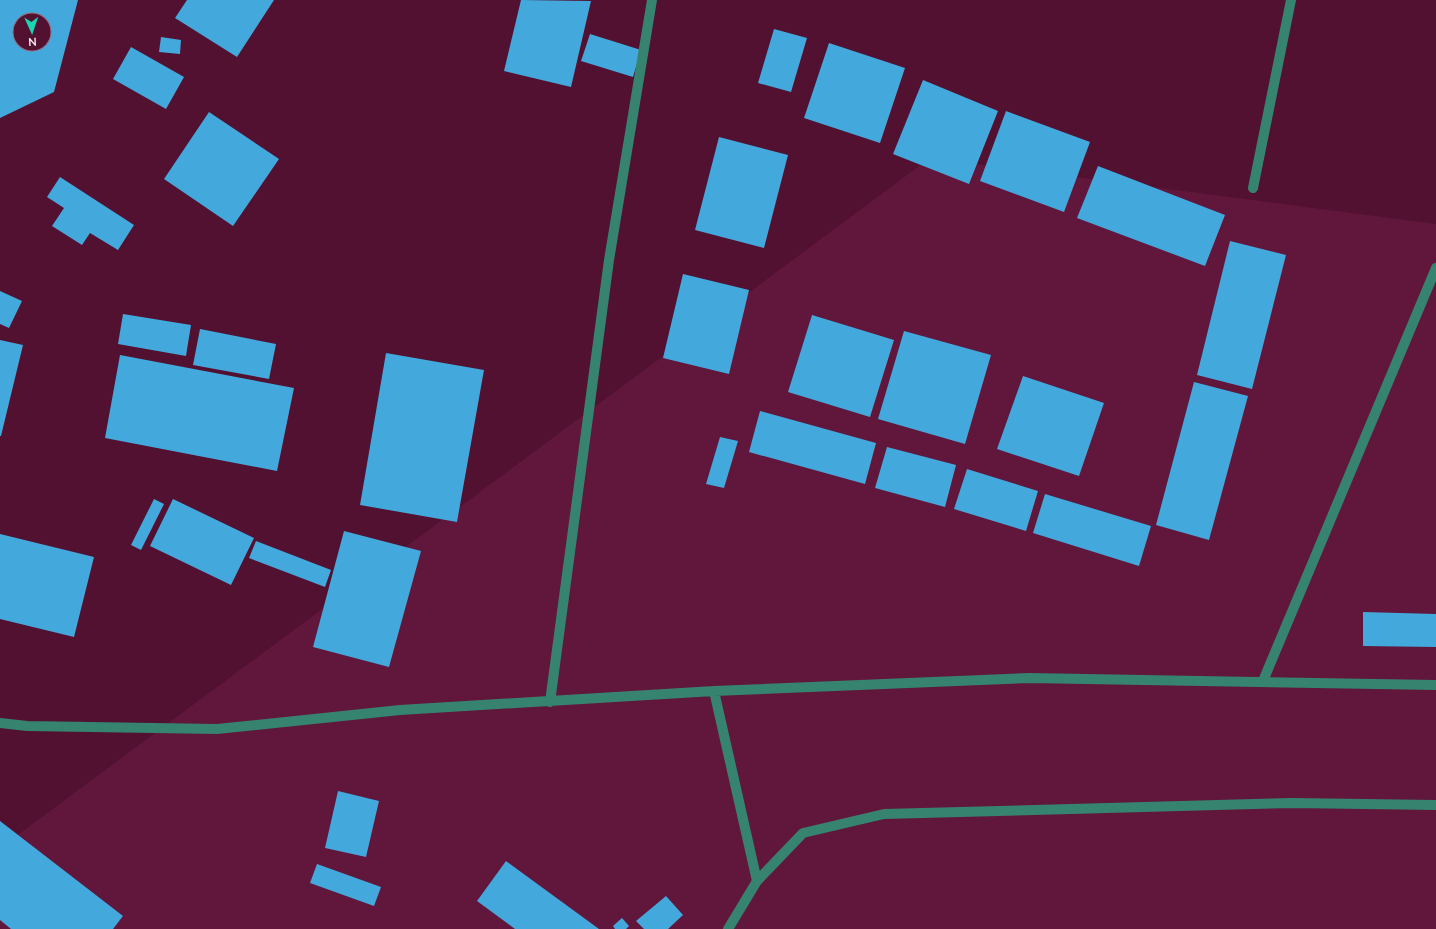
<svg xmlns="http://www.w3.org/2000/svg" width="1436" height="929" font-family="Lato,sans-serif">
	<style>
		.built { fill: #60173b }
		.building { fill: #43a9dd; fill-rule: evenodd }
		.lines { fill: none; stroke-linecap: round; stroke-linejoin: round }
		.minor { stroke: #368370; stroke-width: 10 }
	</style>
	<rect width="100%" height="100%" fill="#521131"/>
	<!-- built -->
	<path class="built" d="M930,158L1436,224V929H0V848Z"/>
	<!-- building -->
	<path class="building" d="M0,0H78L54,92L0,118ZM20,20H44V44H20Z
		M187,0H274L237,57L175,18Z
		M521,0L591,1L571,87L504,71Z
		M774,29L807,38L791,92L758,83Z
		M590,34L641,50L633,77L581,61Z
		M161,37L181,40L180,54L159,52Z
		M829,43L905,68L880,143L804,118Z
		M131,47L184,77L166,109L113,79Z
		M923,80L998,111L969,184L893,154Z
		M1006,111L1090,142L1064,212L980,181Z
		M209,112L279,159L233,226L164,179Z
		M719,137L788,155L764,248L695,230Z
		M1098,166L1225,215L1205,266L1077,218Z
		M60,177L134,225L118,250L90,233L82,245L52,226L64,208L47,197Z
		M1230,241L1286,255L1252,389L1197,375Z
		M683,274L749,290L729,374L663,358Z
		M0,291L22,301L9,328L0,324Z
		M123,314L191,325L186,356L118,344Z
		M812,315L894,340L870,417L788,392Z
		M200,329L276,344L269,379L193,365Z
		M904,331L991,355L965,444L878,419Z
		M0,340L23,345L1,436H0Z
		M386,353L484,370L457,522L360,505Z
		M120,355L294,388L277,471L105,438Z
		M1023,376L1104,403L1079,476L997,449Z
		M1194,382L1248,396L1209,540L1156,525Z
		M760,411L876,443L865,484L749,452Z
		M720,437L738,441L724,488L706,484Z
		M887,447L956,465L945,507L875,488Z
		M967,469L1038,491L1026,531L954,509Z
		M1045,494L1151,526L1139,566L1033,533Z
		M154,499L164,504L141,550L131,545Z
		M173,499L254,538L231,585L150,546Z
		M344,531L421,551L389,667L313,647Z
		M0,534L94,557L74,637L0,619Z
		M256,541L331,570L325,587L249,558Z
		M1363,612L1436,614V647L1363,646Z
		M338,791L379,801L366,857L325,848Z
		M0,821L123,916L113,929H11L0,920Z
		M506,861L599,929H515L477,901Z
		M317,864L381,887L374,906L310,883Z
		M666,896L683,915L668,929H644L636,921Z
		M622,918L629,926L626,929H615L613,926Z"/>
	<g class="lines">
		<!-- minor -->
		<path class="minor" d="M1253,188L1291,0
			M1263,681L1436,268
			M714,691L757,881L728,929
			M550,702L609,260L652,0
			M0,723L27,726L217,729L400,710L714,691L1029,678L1436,685
			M757,881L803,833L884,814L1292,803L1436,805"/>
	</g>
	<!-- north arrow -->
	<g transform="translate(32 32) rotate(177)"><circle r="19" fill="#521131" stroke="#97697e"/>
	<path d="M0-3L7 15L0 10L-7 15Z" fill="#19d5b2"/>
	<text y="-6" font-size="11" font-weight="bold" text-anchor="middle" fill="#feedf2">N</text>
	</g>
</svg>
